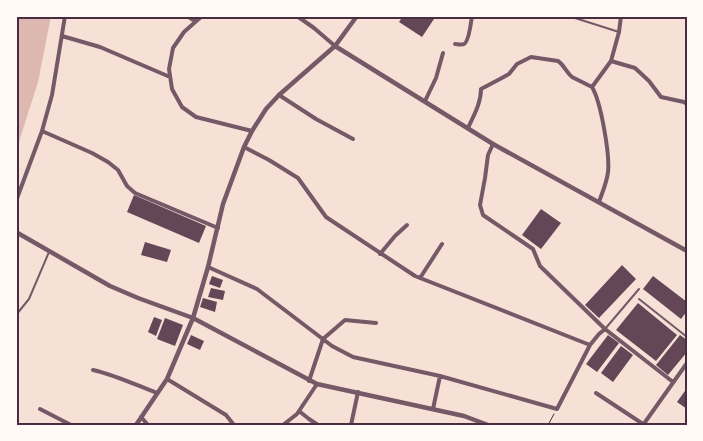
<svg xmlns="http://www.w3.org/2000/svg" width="703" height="441" font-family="Montserrat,sans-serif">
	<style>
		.water { fill: #dcb8b0 }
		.building { fill: #644757 }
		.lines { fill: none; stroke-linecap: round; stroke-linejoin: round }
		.path { stroke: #4a2c40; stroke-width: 1 }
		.service { stroke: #755966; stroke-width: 2 }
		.minor { stroke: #755966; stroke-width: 4 }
		.tertiary { stroke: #755966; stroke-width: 4.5 }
		.neatline { fill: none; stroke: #4a2c40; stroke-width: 2 }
	</style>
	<rect width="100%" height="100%" fill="#f7e1d7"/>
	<!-- water -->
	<path class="water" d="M16,16H51L38,82L16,151Z"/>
	<!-- building -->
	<path class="building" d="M403,16H436L422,37L399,22Z
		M134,195L206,226L199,243L127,212Z
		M541,209L561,223L541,249L522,235Z
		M145,242L171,250L167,262L141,255Z
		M622,265L636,279L599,318L585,305Z
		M212,276L223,280L220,288L209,284Z
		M653,276L687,302V311L681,319L643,289Z
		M211,288L225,291L223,300L208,297Z
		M203,298L217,302L215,312L200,307Z
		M638,303L677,335L656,361L616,330Z
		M154,317L162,320L156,336L148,332Z
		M165,318L183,325L175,346L157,339Z
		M191,335L204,341L200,350L187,344Z
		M608,335L619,343L597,372L586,364Z
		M680,335L687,340V352L668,375L656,365Z
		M621,346L633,355L613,382L601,373Z
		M687,388V409L677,402Z"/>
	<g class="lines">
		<!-- path -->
		<path class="path" d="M548,425L554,414"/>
		<!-- service -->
		<path class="service" d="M575,18L619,32
			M639,299L687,337
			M16,315L29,299L49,252
			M605,329L639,289"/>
		<!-- minor -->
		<path class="minor" d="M187,16L195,21
			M202,16L184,32L173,48L169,69L172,89L182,107L196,117L252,131
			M297,16L314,28L335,46
			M62,36L100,47L170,77
			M455,44C457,44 462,45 464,44C469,42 471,22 472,16
			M611,61L635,68L649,81L661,97L684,102L687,104
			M279,95L316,119L353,139
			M425,101L436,78L443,53
			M468,128C474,115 481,103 481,89L500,79L509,74L517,64L531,57L558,61C564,65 566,72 572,77L592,87
			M42,131L92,153L108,162L118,170L127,186L135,193L218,228
			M493,144L488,155L485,178L480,205L483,215L533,249L540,266L573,298L605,329L673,382
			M244,147L269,160L298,178L326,217L415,276L590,345
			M16,201L42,131L52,95L65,16
			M599,202C602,193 607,182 608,172C610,155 601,102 592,87L611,61L619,32L621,16
			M380,254L395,236L407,225
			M208,267L257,289L332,346L353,357L440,376L557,409L590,345L599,334L605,329
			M420,278L442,244
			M93,370C115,375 136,385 157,393
			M167,379L226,415L234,425
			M309,381L323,339L345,320L376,323
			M596,393L643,424
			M40,409L71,425
			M433,409L440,376
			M299,411L309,419L318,425
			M141,417L148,425
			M283,425L297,414L317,384
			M351,425L358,392
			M643,425L687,363"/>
		<!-- tertiary -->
		<path class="tertiary" d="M335,46L493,144L687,251
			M16,232L110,286L138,298L193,318L317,384L464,416L488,425
			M136,425L167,379L193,318L208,267L223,204L244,147L252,131L266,109L279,95L335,46L357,16"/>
	</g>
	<!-- border -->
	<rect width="703" height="441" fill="none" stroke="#fffaf5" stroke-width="35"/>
	<rect x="18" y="18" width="668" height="406" class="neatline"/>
</svg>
